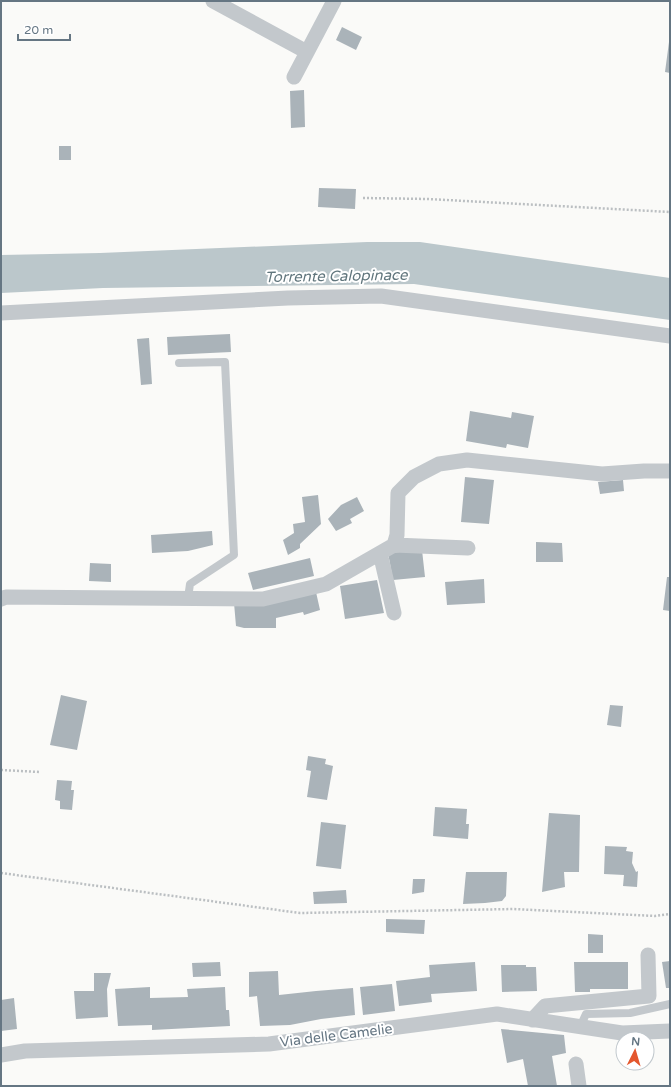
<svg xmlns="http://www.w3.org/2000/svg" width="671" height="1087" font-family="'Varela Round',sans-serif">
	<style>
		.water { fill: #bbc7cb }
		.building { fill: #aab3b9 }
		.lines { fill: none; stroke-linecap: round; stroke-linejoin: round }
		.path { stroke: #bbbfc2; stroke-width: 2.5; stroke-dasharray: 2 2; stroke-linecap: butt }
		.lane { stroke: #c3c8cc; stroke-width: 8 }
		.street { stroke: #c3c8cc; stroke-width: 15 }
		.labels { text-anchor: middle; stroke-width: 4; stroke-linejoin: round; paint-order: stroke }
		.street-label { font-size: 14px; fill: #657683; stroke: #fff }
		.water-label { font-size: 15px; font-style: italic; fill: #60757c; stroke: #fff }
	</style>
	<rect width="100%" height="100%" fill="#fafaf8"/>
	<!-- water -->
	<path class="water" d="M367,242H420L670,278V320L414,284L103,288L1,293V255L100,253Z"/>
	<!-- building -->
	<path class="building" d="M342,27L362,37L356,50L336,40Z
		M669,42H670V73L665,72Z
		M304,90L305,127L291,128L290,91Z
		M59,146H71V160H59Z
		M319,188L356,189L355,209L318,207Z
		M230,334L231,352L168,355L167,337Z
		M149,338L152,384L141,385L137,339Z
		M470,411L511,418L512,412L534,416L528,448L507,444L506,448L466,441Z
		M465,477L494,480L489,524L461,522Z
		M623,480L624,491L600,494L598,482Z
		M318,495L321,524L300,544V548L288,555L283,540L294,533L293,524L305,522L302,497Z
		M357,497L364,511L350,519L352,523L336,531L328,519L341,505Z
		M212,531L213,545L188,551L152,553L151,535Z
		M536,542L562,543L563,562H536Z
		M422,550L425,577L393,580L388,553Z
		M310,558L314,576L253,590L248,573Z
		M90,563L111,564V582L89,581Z
		M667,577H670V611L663,610Z
		M484,579L485,603L447,605L445,582Z
		M377,580L384,613L345,619L340,586Z
		M316,592L320,610L304,615L303,612L276,618V628H244L236,626L234,603Z
		M61,695L87,701L77,750L50,745Z
		M610,705L623,706L621,727L607,725Z
		M308,756L326,759L325,764L333,766L327,800L307,797L311,771L306,770Z
		M57,780L72,781L71,790H74L72,810L60,809V801L55,800Z
		M435,807L467,809L466,824H469L468,839L433,836Z
		M549,813L580,815L579,872H564L565,887L542,892Z
		M321,822L346,825L341,869L316,866Z
		M605,846L627,847L626,851L633,852L632,863L636,872L638,871L637,887L623,886L624,875L604,874Z
		M466,872H507L506,896L502,901L485,903L463,904Z
		M413,879H425L424,892L412,894Z
		M346,890L347,903L314,904L313,892Z
		M386,919L425,920L424,934L386,932Z
		M588,934L603,935V953H588Z
		M670,961V988H666L662,962Z
		M220,962L221,976L193,977L192,963Z
		M475,962L477,991L431,994L432,1002L399,1006L396,981L430,977L429,965Z
		M574,962H628V989H590V992H575Z
		M501,965H526V967H536L537,991L502,992Z
		M278,971L279,995L316,991L353,988L355,1015L321,1019L290,1025L260,1026L257,996L249,997V972Z
		M94,973H111L107,989L108,1017L76,1019L74,991H94Z
		M392,984L395,1011L363,1015L360,987Z
		M150,987V998L188,997L187,989L225,987L226,1010H229L230,1026L152,1030V1025L118,1026L115,989Z
		M14,998L17,1029L1,1031V1000Z
		M501,1029L564,1035L566,1053L552,1056L557,1086H528L523,1059L507,1063Z"/>
	<g class="lines">
		<!-- path -->
		<path class="path" d="M363,198L428,199L670,212
			M1,770L40,772
			M1,873L300,913L513,909L655,916L670,914"/>
		<!-- lane -->
		<path class="lane" d="M179,363L225,362L234,555L190,584L188,598
			M580,1027L586,1014L630,1013L670,1004"/>
		<!-- street -->
		<path class="street" d="M213,1L307,52
			M294,77L334,1
			M1,313L288,298L381,296L670,336
			M394,545L468,548
			M380,553L394,613
			M1,599L6,597L263,599L326,584L394,545L397,535L398,493L414,477L439,464L467,460L602,474L644,471H670
			M532,1020L545,1006L649,996L648,955
			M1,1055L25,1051L269,1044L497,1014L622,1033L670,1031
			M576,1064L579,1086"/>
	</g>
	<g class="labels">
		<!-- street labels -->
		<g class="street-label">
			<text transform="translate(336 1035) rotate(-7)" y="5">Via delle Camelie</text>
		</g>
		<!-- water labels -->
		<g class="water-label">
			<text transform="translate(336 276) rotate(-1)" y="5">Torrente Calopinace</text>
		</g>
	</g>
	<!-- border -->
	<rect width="671" height="1087" fill="none" stroke="#657683" stroke-width="4"/>
	<!-- north arrow -->
	<g transform="translate(635 1051) rotate(5)"><circle r="19" fill="#ffffff" stroke="#c1c8cd"/>
	<path d="M0-3L7 15L0 10L-7 15Z" fill="#e4572e"/>
	<text y="-6" font-size="11" font-weight="bold" text-anchor="middle" fill="#657683">N</text>
	</g>
	<!-- scale -->
	<path d="M18 34v6h52v-6" fill="none" stroke="#657683" stroke-width="2"/>
	<text x="24" y="34" font-size="12" fill="#657683" stroke="#ffffff" stroke-width="3" paint-order="stroke">20 m</text>
</svg>
